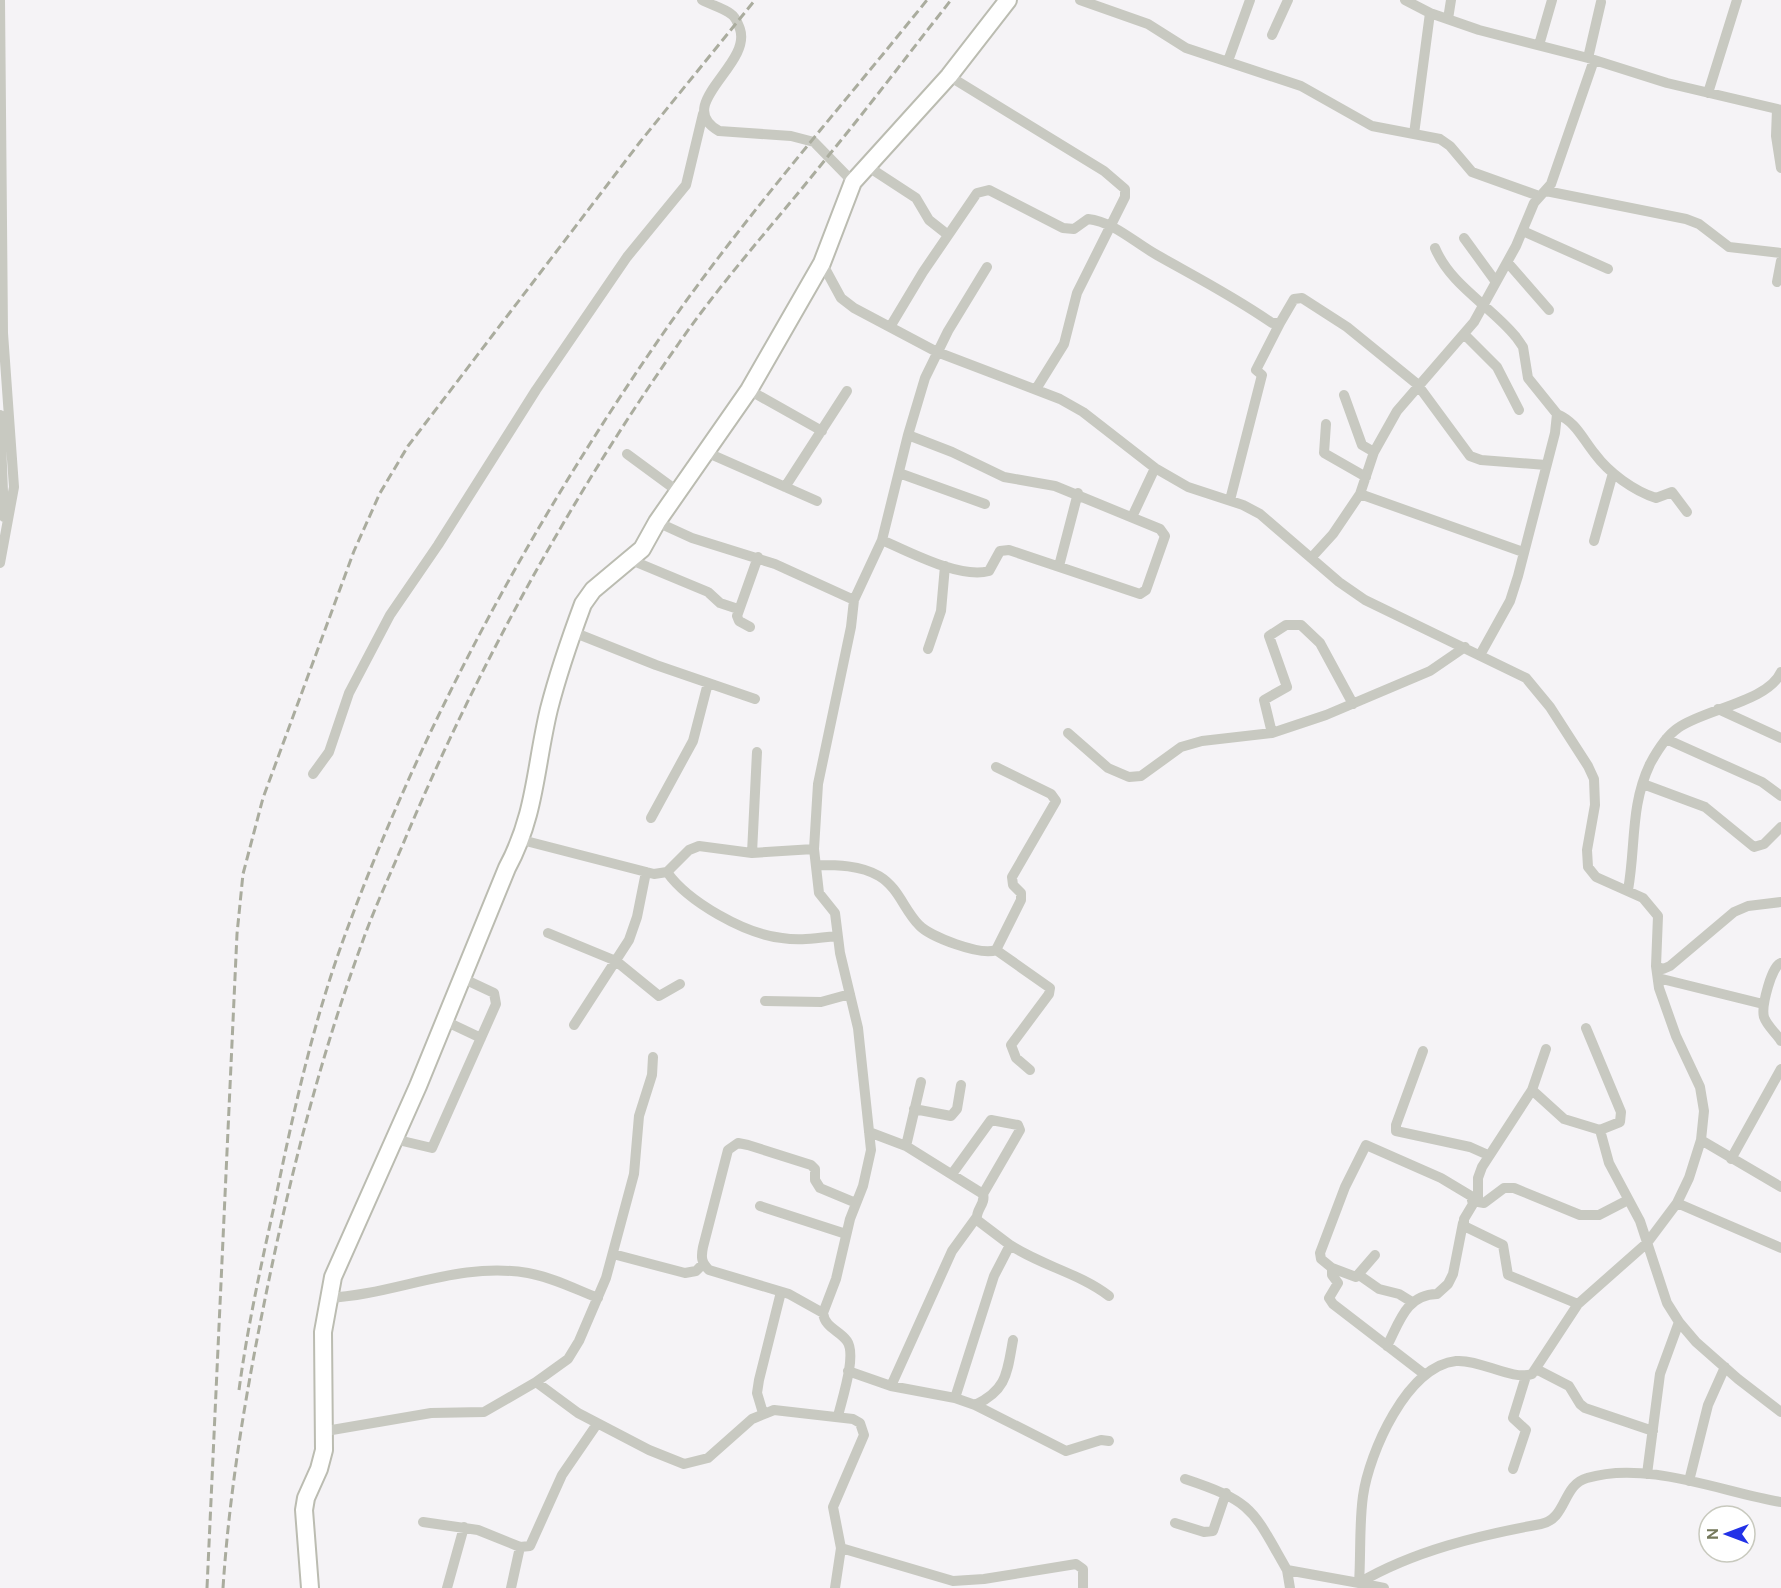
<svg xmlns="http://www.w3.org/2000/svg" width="1781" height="1588" font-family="'DM Sans',sans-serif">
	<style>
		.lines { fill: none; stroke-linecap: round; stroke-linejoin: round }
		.secondary-casing { stroke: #bbbcb1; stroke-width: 20 }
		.minor { stroke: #c8c9c1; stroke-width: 10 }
		.secondary { stroke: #fff; stroke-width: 16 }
		.rail { stroke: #aaac9e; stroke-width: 3; stroke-dasharray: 9 4.5; stroke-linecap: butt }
	</style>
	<rect width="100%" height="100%" fill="#f5f3f6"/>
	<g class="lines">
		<!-- secondary casing -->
		<g class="secondary-casing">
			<path id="secondary" d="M310,1588L304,1510L306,1498L319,1469L324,1450L323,1332L333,1277L418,1086L507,868C536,814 535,767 549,709C558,674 570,639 583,604L593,590L642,549L657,522L749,390L822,263L853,182L949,76L1008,0"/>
		</g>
		<!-- minor -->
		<path class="minor" d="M702,0C711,5 723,8 731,14C736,17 738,24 740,29C752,65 672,105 719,131L791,136L814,142L853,182
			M1080,0L1148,24L1186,48L1301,86L1372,126L1440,139L1450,146L1472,172L1539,196
			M1405,0L1430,13L1479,30L1588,58L1667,83L1781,110
			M1448,19L1451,0
			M1272,35L1288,0
			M1539,45L1552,0
			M1588,58L1601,2
			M1228,61L1250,0
			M949,76L1104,171L1125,189V197L1077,293L1064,344L1036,389
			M1708,93L1737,0
			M1777,109L1776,136L1781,168
			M1414,134L1430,13
			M867,166L916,198L929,220L948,235
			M1546,191L1686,219L1699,224L1729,247L1781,253
			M1523,231L1608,269
			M1464,238L1496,282
			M1435,248C1451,286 1491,306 1516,337L1523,347L1528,378L1557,414L1555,433L1518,576L1510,601L1480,655
			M822,263L841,298L854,308L937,352L1060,399L1083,412L1155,468L1188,487L1243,505L1260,514L1339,582L1365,600L1526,678L1550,707L1588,766L1594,779L1595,805L1587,850L1588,867L1596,877L1643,898L1658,916L1656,966L1659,988L1676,1036L1700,1087L1704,1111L1701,1140L1689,1178L1677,1203L1647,1243L1578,1304L1532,1374C1512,1381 1480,1359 1456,1361C1407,1366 1369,1453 1363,1496C1359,1525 1361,1554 1359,1583L1287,1570L1290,1588
			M1508,263L1549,310
			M1777,282L1781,261
			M890,327L923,272L977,193L989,190L1063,228L1074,229L1088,219C1114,222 1135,243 1157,255C1196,277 1235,297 1272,323H1280L1294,299L1302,298L1347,327L1417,384L1470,456L1481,460L1546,465
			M1465,335L1497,367L1519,410
			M749,390L822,431
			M1344,395L1362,445L1374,452
			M1557,414C1576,422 1582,438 1595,454C1609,473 1634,491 1656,498L1672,492L1687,512
			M0,415L4,517
			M1326,424L1324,453L1366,477
			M708,453L817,501
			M627,454L680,493
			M899,473L985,504
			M785,487L847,391
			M1360,494L1523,552
			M1230,500L1262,375L1256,370L1280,323
			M1132,517L1155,468
			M657,522L692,538L775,564L854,600
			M882,540C909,552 960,579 989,571L1000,551L1009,550L1140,594L1146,590L1165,536L1160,529L1055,486L1004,477L952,452L908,435
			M1594,541L1613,473
			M1312,557L1333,534L1360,494L1374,452L1397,411L1474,322L1516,246L1534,203L1551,184L1594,60
			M631,560L708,592L720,603L738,609
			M0,563L14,487L3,333L0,0
			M1059,566L1078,493
			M750,627L739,621L737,616L758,557
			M573,632L656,665L755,699
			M928,649L941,611L945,566
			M1718,709L1781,738
			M1068,733L1108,768L1129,777L1141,776L1181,747L1202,741L1272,733L1326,715L1430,671L1465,647
			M1272,733L1264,700L1287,687L1269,636L1286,625H1301L1320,643L1353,704
			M1666,739L1762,782L1781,796
			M313,774L329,752L349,693L390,615L438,545L536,390L627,257L686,185L703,114
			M1643,784L1705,807L1754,847L1764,844L1781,827
			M651,818L693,741L708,683
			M522,840L654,874L667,872L689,850L699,846L752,853L814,849L818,784L851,627L854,600L882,540L908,435L925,378L948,331L987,267
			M814,849L819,893L835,913L840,953L858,1028L871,1150L863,1186L850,1219L836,1279L823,1313C825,1328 839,1330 847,1341C857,1355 842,1399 838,1416
			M752,853L757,752
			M816,865C837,865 860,865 879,876C899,888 904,910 919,925C930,937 981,956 996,950L1021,900V893L1013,885L1012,877L1056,801L1051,794L996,767
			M667,872C688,902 745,934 782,938C800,941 819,938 837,936
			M1628,890C1636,846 1630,806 1650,764C1657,751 1666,736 1678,728C1704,709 1768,702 1781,672
			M548,933L616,961L659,996L680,984
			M996,950L1050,988L1049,994L1011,1045L1016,1058L1030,1070
			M1781,963C1772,965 1761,1006 1764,1017C1767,1026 1776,1033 1781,1041
			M1656,966L1663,969L1670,966L1734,912L1748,906L1781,902
			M1658,978L1763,1004
			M765,1001L821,1002L850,994
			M445,1021L481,1038
			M574,1025L629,940L637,917L646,872
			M1586,1028L1621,1112L1620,1122L1600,1130
			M1423,1051L1396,1125V1131L1470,1147L1488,1155
			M1532,1090L1564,1119L1600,1130L1609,1163L1640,1221L1667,1303L1679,1322L1696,1342L1738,1379L1781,1412
			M914,1109L951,1116L957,1109L961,1085
			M869,1132L906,1146L983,1194C986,1204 975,1210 977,1220L1010,1245L994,1276L955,1398
			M394,1139L432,1148L496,1004L494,993L462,978
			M1701,1140L1781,1187
			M906,1146L921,1082
			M1731,1159L1781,1069
			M952,1174L991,1120L1018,1125L1020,1130L983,1194
			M1473,1201L1484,1203L1504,1188H1514L1580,1215H1599L1628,1200
			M1478,1202V1178L1482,1167L1532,1090L1546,1049
			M1677,1203L1781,1248
			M760,1206L846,1234
			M1010,1245C1042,1266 1079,1273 1109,1296
			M613,1254L685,1273L696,1271L703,1264
			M1332,1268L1356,1277L1375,1255
			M1359,1275L1379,1289L1399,1294L1412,1302
			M327,1298C395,1295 458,1261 528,1273C552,1277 575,1289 598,1298
			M823,1313L789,1294L709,1270C701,1262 701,1257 703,1247L728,1150L738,1143L748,1145L811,1165L815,1169V1180L820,1188L856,1203
			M1387,1346C1400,1321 1406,1295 1437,1294L1448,1284L1453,1274L1463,1223
			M1536,1369L1569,1386L1580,1404L1585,1408L1653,1431
			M848,1371L891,1386L955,1398L975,1405L1066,1451L1101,1440L1109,1441
			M1424,1374L1333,1304L1329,1298L1338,1283L1332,1275V1268L1321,1259L1320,1253L1345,1187L1366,1145L1441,1178L1471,1196L1473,1204L1464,1219V1226L1503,1245L1508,1275L1578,1304
			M536,1382L568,1359L579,1341L606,1278L634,1174L639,1116L652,1075L653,1057
			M891,1386L952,1251L976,1218
			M975,1405C1007,1390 1007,1373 1013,1340
			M763,1413L757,1393L759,1380L781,1292
			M326,1431L431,1413L484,1412L536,1382L578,1413L649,1450L684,1464L708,1458L752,1419L774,1410L853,1419L860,1423L864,1435L833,1507L841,1548L835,1588
			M1513,1469L1526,1430L1513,1418L1526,1376
			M1647,1474L1660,1374L1679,1322
			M1185,1479C1254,1502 1252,1509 1287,1570
			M1689,1481L1708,1405L1725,1367
			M423,1522L478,1530L520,1547L530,1546L562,1475L597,1424
			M1175,1523L1204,1532L1213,1531L1226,1493
			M841,1548L953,1581L984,1579L1076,1564L1083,1569V1588
			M447,1588L464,1527
			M511,1588L520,1547
			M1384,1588L1359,1583C1413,1551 1480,1535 1541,1524C1567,1519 1562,1485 1587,1478C1646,1460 1722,1492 1781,1502"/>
		<!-- secondary -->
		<use href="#secondary" class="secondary"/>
		<!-- rail -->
		<path class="rail" d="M239,1390C247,1330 260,1270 273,1211C292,1118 312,1025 345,935C423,723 533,521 662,335C743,218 838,111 927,0
			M207,1588L237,934L243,874L263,798L354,551L380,493L408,446L640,142L755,0
			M223,1588C229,1496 244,1404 262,1314C287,1188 318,1063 362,943C374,909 389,877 403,844C477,668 569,500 679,343C725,277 779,218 829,155C871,104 910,52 951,0"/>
	</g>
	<!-- north arrow -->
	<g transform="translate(1727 1534) rotate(270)"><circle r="28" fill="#ffffff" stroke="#c8c9be" stroke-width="1.5"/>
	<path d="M0-4.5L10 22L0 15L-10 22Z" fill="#2232e7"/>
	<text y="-9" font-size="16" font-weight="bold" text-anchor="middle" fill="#75795c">N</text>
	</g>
</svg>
